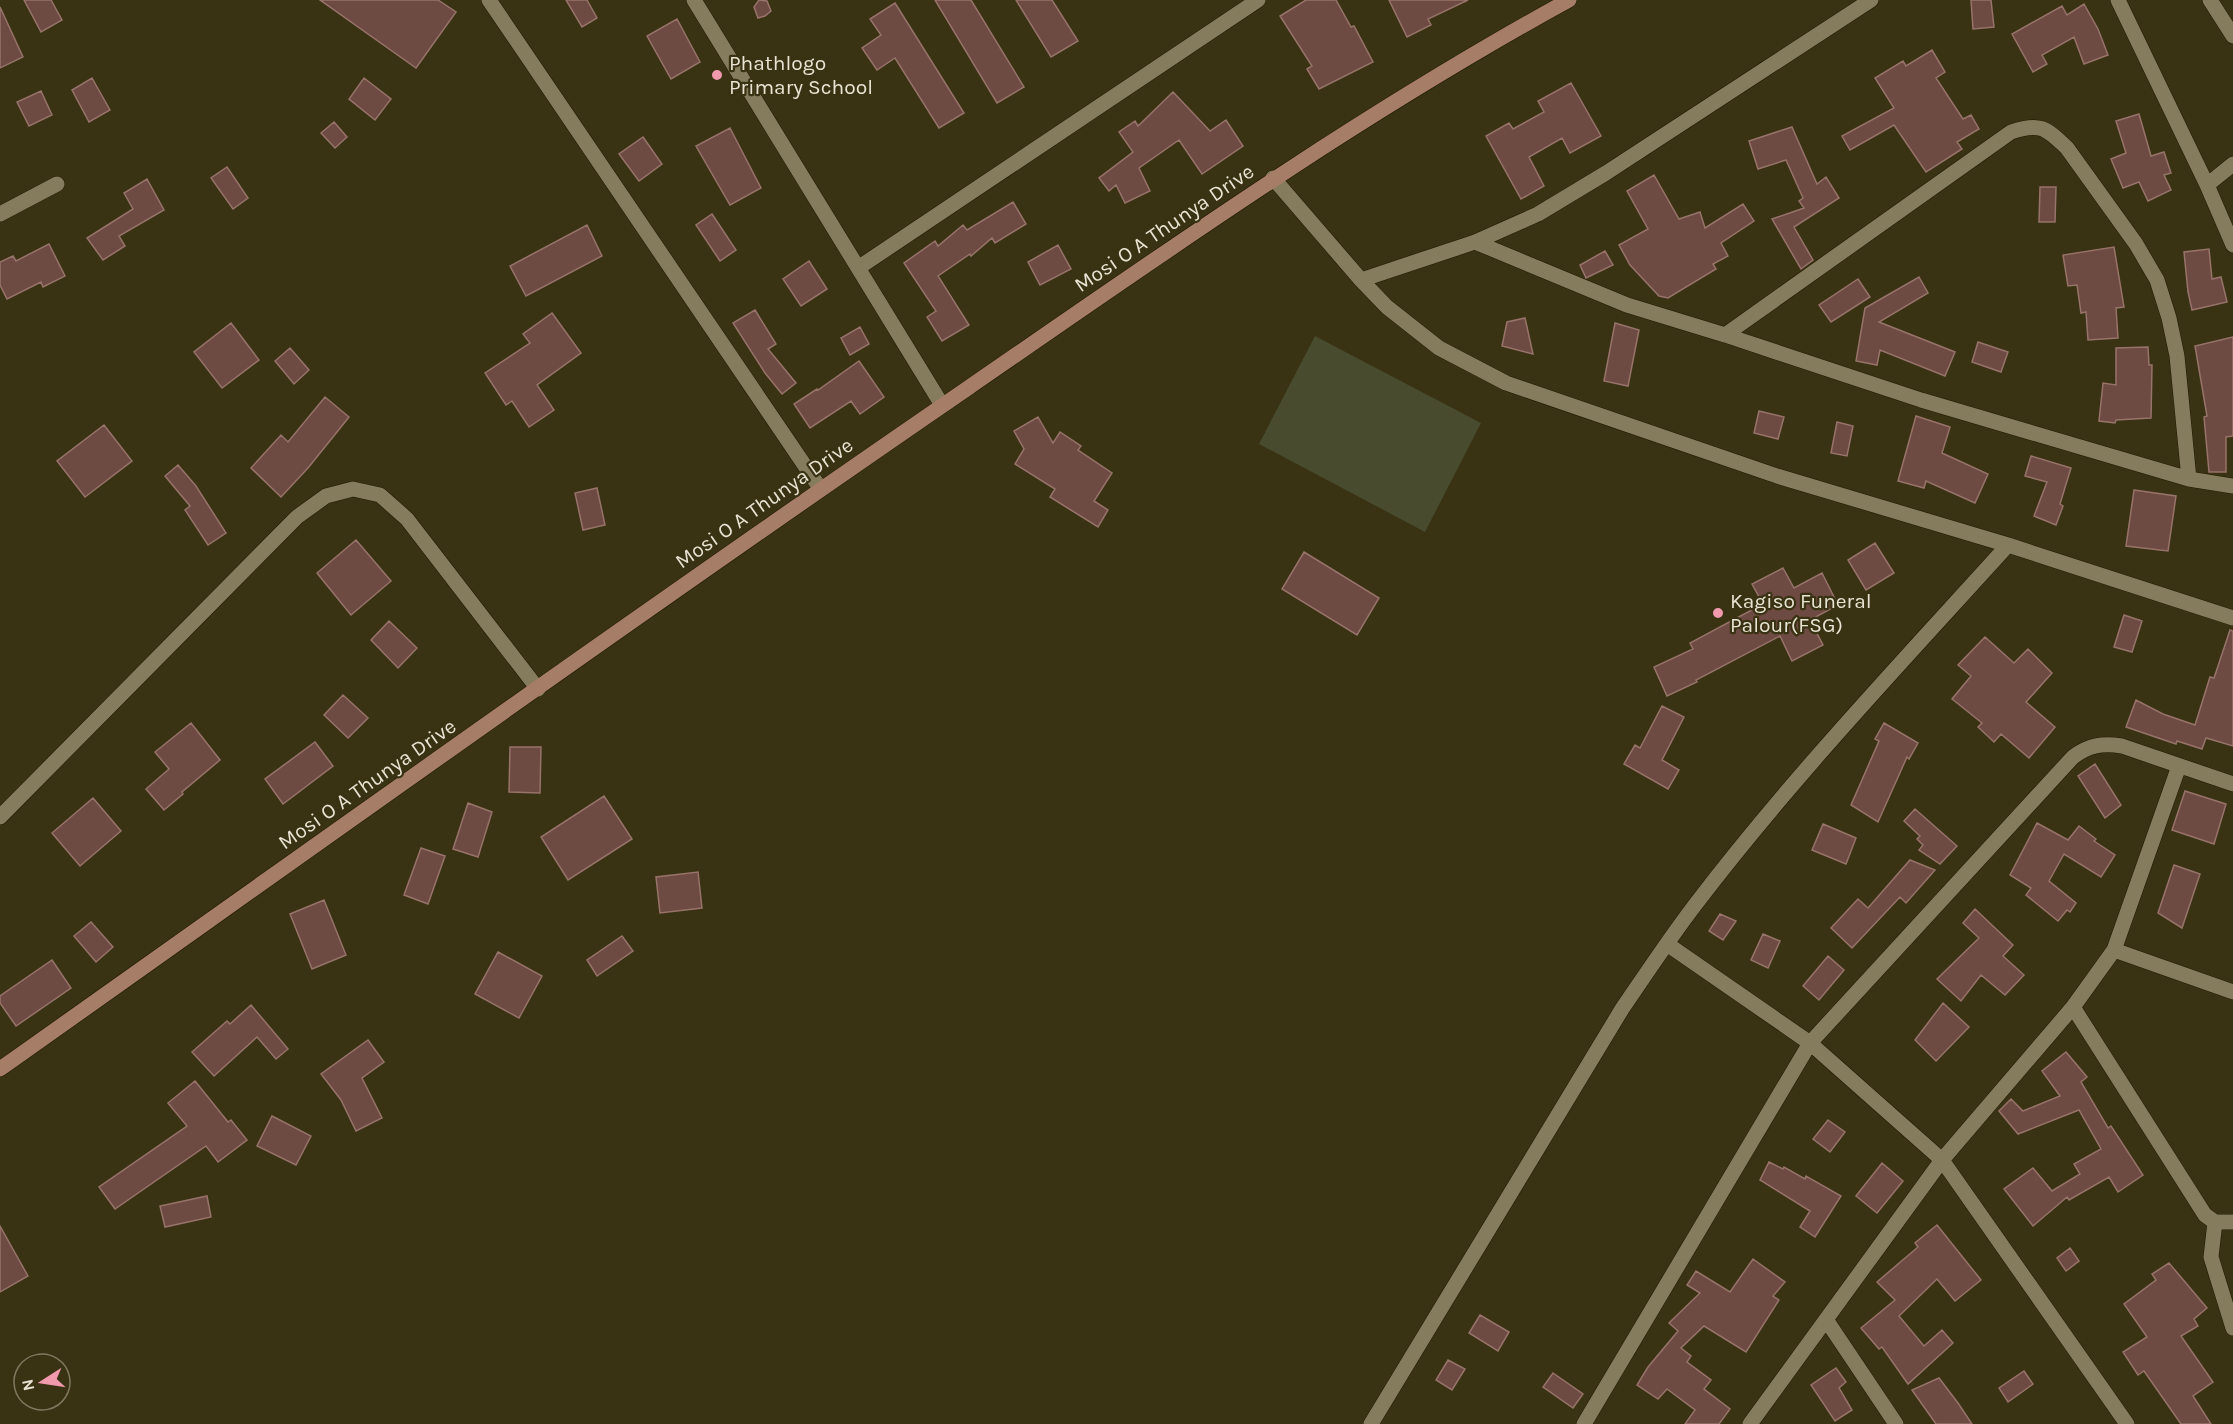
<svg xmlns="http://www.w3.org/2000/svg" width="2233" height="1424" font-family="Karla,sans-serif">
	<style>
		.green { fill: #484b2e }
		.building { fill: #6d4b43; stroke: #97736a; stroke-width: 1.5 }
		.lines { fill: none; stroke-linecap: round; stroke-linejoin: round }
		.street-casing { stroke: #211900; stroke-width: 16 }
		.secondary-casing { stroke: #211900; stroke-width: 16 }
		.street { stroke: #847c5c; stroke-width: 15 }
		.secondary { stroke: #a67d67; stroke-width: 15 }
		.poi-dot { fill: #f29aad; stroke: #393213; stroke-width: 2 }
		.labels { text-anchor: middle; stroke-width: 4.5; stroke-linejoin: round; paint-order: stroke }
		.poi-label { font-size: 21px; fill: #e8e3d2; stroke: #393213; text-anchor: start }
		.street-label { font-size: 21px; fill: #e8e3d2; stroke: #393213 }
	</style>
	<rect width="100%" height="100%" fill="#393213"/>
	<!-- green -->
	<path class="green" d="M1315,336L1481,423L1425,532L1259,444Z"/>
	<!-- building -->
	<path class="building" d="M24,0H51L62,20L41,32Z
		M320,0H438L456,12L416,68Z
		M566,0H587L597,18L582,27Z
		M759,0L767,1L771,11L765,16L758,18L754,7Z
		M935,0H971L1024,87L997,103Z
		M1016,0H1052L1078,41L1051,57Z
		M1306,0H1336L1351,27L1354,26L1373,62L1319,89L1307,69L1312,66L1280,16Z
		M1389,0H1468L1428,19L1431,25L1407,37Z
		M1971,0H1991L1994,27L1973,29Z
		M895,3L964,113L939,128L895,58L877,70L862,48L881,35L870,19Z
		M2084,4L2098,29L2108,55L2084,64L2074,37L2042,55L2047,64L2033,72L2012,34L2062,6L2067,15Z
		M0,7L23,57L0,68Z
		M677,19L700,62L671,79L647,36Z
		M1932,50L1945,72L1936,78L1963,119L1971,115L1979,129L1957,142L1962,149L1926,172L1894,125L1850,150L1842,136L1894,108L1875,78L1903,61L1906,66Z
		M92,78L110,110L89,122L72,90Z
		M364,78L391,99L375,120L349,99Z
		M1571,83L1601,136L1570,153L1562,138L1529,157L1544,186L1521,199L1486,136L1509,123L1513,129L1544,112L1538,101Z
		M41,91L52,115L29,126L17,102Z
		M1173,92L1210,131L1226,120L1243,146L1202,174L1179,140L1139,168L1150,191L1125,203L1116,185L1109,191L1099,178L1133,152L1119,132L1135,121L1138,126Z
		M2139,114L2151,156L2164,152L2171,173L2164,175L2171,190L2148,201L2139,182L2123,188L2111,159L2126,153L2116,121Z
		M334,122L347,137L335,148L321,133Z
		M1792,127L1817,184L1826,177L1839,198L1794,227L1813,260L1801,269L1772,219L1804,208L1799,201L1803,198L1786,160L1758,169L1749,141Z
		M730,128L761,188L730,205L696,146Z
		M643,137L662,164L639,181L619,154Z
		M227,167L248,198L233,209L211,178Z
		M1654,175L1679,219L1700,212L1705,228L1743,204L1754,221L1721,243L1728,256L1713,264L1716,269L1668,298L1659,296L1630,265L1619,245L1648,229L1627,191Z
		M147,179L164,210L119,236L125,246L103,260L87,238L133,209L124,193Z
		M2040,187H2056L2055,222H2039Z
		M1013,202L1026,224L995,243L992,238L971,256L970,254L938,276L969,325L942,341L927,317L936,311L904,263L935,241L938,246L963,225L967,230Z
		M712,214L736,250L720,261L696,225Z
		M587,225L602,256L526,296L510,266Z
		M49,244L65,276L43,287L41,282L7,299L0,285V262L13,256L16,261Z
		M1058,245L1071,269L1040,285L1028,262Z
		M2114,247L2124,307L2116,308L2118,338L2088,340L2086,312L2081,313L2077,285L2068,286L2063,255Z
		M2209,249L2212,279L2221,277L2227,302L2192,310L2188,292L2184,252Z
		M1605,251L1613,265L1586,278L1580,265Z
		M809,261L827,289L801,306L783,279Z
		M1919,277L1928,293L1879,322L1955,352L1945,376L1880,350L1877,365L1856,361L1865,308Z
		M1858,279L1870,297L1831,322L1819,305Z
		M755,310L776,344L768,349L796,383L782,394L765,373L733,323Z
		M552,313L581,353L537,385L554,410L529,427L512,401L506,405L485,373L530,343L523,334Z
		M1525,318L1533,354L1502,346L1507,322Z
		M231,323L259,360L222,388L194,352Z
		M1615,323L1639,330L1628,386L1604,381Z
		M860,327L869,344L850,355L841,338Z
		M2233,337V436L2226,437V472H2209L2204,417L2207,416L2195,346Z
		M1978,342L2008,352L2001,372L1972,362Z
		M2148,347L2149,365H2152L2151,418L2116,420L2115,423L2099,421L2103,383L2116,385V348Z
		M290,348L309,370L294,384L275,361Z
		M859,361L884,397L860,414L851,401L810,428L794,404L817,389L818,390Z
		M325,397L349,417L308,468L281,497L251,468L281,435L288,442Z
		M1759,411L1784,417L1778,439L1754,433Z
		M1916,416L1950,427L1942,453L1988,474L1975,503L1926,481L1924,488L1898,481Z
		M1038,417L1053,443L1060,432L1081,446L1078,450L1112,473L1094,501L1108,510L1098,527L1050,497L1055,489L1015,464L1024,449L1014,431Z
		M1837,422L1853,426L1847,456L1831,453Z
		M104,425L132,461L85,497L57,461Z
		M2031,456L2071,468L2060,504L2063,506L2056,525L2034,516L2047,482L2025,476Z
		M178,465L196,486L226,533L208,545L185,510L190,506L165,476Z
		M597,488L605,525L583,530L575,493Z
		M2134,490L2176,496L2168,551L2126,546Z
		M356,540L391,581L351,615L317,573Z
		M1875,543L1894,573L1866,590L1848,560Z
		M1304,552L1379,598L1357,635L1282,589Z
		M1783,568L1794,588L1822,573L1838,605L1810,620L1823,645L1792,661L1780,636L1696,680L1697,682L1667,696L1654,667L1693,649L1690,643L1763,604L1752,584Z
		M2124,615L2142,621L2132,652L2114,647Z
		M389,621L417,648L398,668L371,640Z
		M2230,630L2233,631V746L2206,738L2202,749L2177,741L2176,744L2126,727L2136,700L2163,714L2195,725L2210,677L2214,678Z
		M1985,637L2014,663L2028,649L2052,673L2026,702L2055,727L2029,758L2001,734L1994,742L1978,727L1982,723L1952,699L1971,676L1958,665Z
		M343,695L368,718L348,738L324,715Z
		M1662,706L1684,717L1662,760L1679,770L1668,789L1624,764L1635,745L1640,748Z
		M191,723L220,760L182,792L183,794L164,810L146,789L169,769L155,752Z
		M1884,723L1918,743L1909,759L1907,757L1878,822L1851,805L1879,741L1875,739Z
		M315,742L333,766L283,804L265,779Z
		M510,747H541L540,793L509,792Z
		M2095,764L2121,805L2105,818L2078,776Z
		M2185,791L2226,804L2214,844L2172,830Z
		M604,796L632,839L568,880L541,837Z
		M93,798L121,831L80,866L52,833Z
		M468,803L492,812L478,857L453,849Z
		M1915,809L1957,846L1940,864L1919,850L1923,845L1917,839L1920,836L1904,821Z
		M2037,823L2068,840L2079,826L2096,839L2094,841L2115,855L2101,877L2064,854L2049,881L2076,903L2070,912L2067,910L2058,921L2026,895L2031,888L2010,875Z
		M1823,824L1856,838L1846,864L1812,850Z
		M421,848L445,856L428,904L404,895Z
		M1910,860L1935,870L1906,903L1900,897L1852,948L1831,928L1858,899L1868,908Z
		M2174,865L2200,874L2182,928L2158,913Z
		M698,872L702,908L660,913L656,877Z
		M324,900L346,955L312,969L290,914Z
		M1975,909L2013,945L2003,956L2024,975L2005,995L1981,975L1961,1001L1937,979L1979,938L1963,923Z
		M1720,914L1736,921L1723,940L1709,931Z
		M91,922L113,947L96,962L74,936Z
		M1763,934L1780,941L1768,968L1751,960Z
		M622,936L633,951L597,976L587,960Z
		M498,952L542,976L519,1018L475,994Z
		M1828,956L1844,970L1819,1000L1803,986Z
		M52,960L71,988L16,1026L0,1003V996Z
		M1943,1003L1969,1027L1936,1061L1915,1040Z
		M251,1005L288,1049L276,1059L257,1037L214,1076L192,1052L227,1021L230,1024Z
		M368,1040L384,1062L362,1078L382,1118L356,1131L341,1100L321,1074Z
		M2066,1052L2087,1077L2081,1082L2108,1128L2111,1126L2143,1175L2118,1192L2109,1177L2069,1200L2067,1197L2033,1226L2004,1189L2033,1168L2052,1191L2080,1174L2074,1164L2101,1149L2079,1110L2018,1134L1999,1111L2011,1099L2023,1111L2060,1096L2042,1071Z
		M195,1081L228,1122L231,1120L247,1140L218,1162L206,1146L115,1209L99,1187L187,1126L168,1103Z
		M272,1116L311,1136L296,1165L257,1146Z
		M1828,1120L1845,1132L1830,1152L1813,1139Z
		M1769,1162L1783,1169L1784,1167L1805,1179L1806,1176L1841,1196L1815,1237L1800,1227L1810,1211L1760,1180Z
		M1882,1163L1903,1181L1877,1213L1856,1196Z
		M207,1196L211,1217L165,1227L160,1206Z
		M1937,1225L1981,1280L1955,1301L1937,1279L1899,1316L1924,1346L1942,1330L1953,1343L1908,1384L1882,1347L1879,1349L1861,1328L1895,1300L1877,1282L1918,1247L1915,1243Z
		M0,1226L28,1276L0,1292Z
		M2070,1248L2079,1261L2066,1271L2057,1258Z
		M1753,1259L1785,1282L1773,1296L1779,1300L1746,1352L1704,1326L1681,1348L1691,1356L1687,1362L1711,1380L1704,1389L1730,1409L1719,1424H1685L1695,1410L1667,1389L1658,1399L1637,1385L1648,1367L1678,1331L1669,1323L1700,1293L1687,1285L1696,1271L1730,1292Z
		M2169,1263L2207,1308L2194,1319L2198,1326L2181,1336L2213,1382L2193,1396L2211,1424H2181L2144,1371L2138,1375L2123,1352L2147,1337L2124,1304L2156,1280L2152,1274Z
		M1480,1315L1509,1332L1498,1351L1469,1333Z
		M1448,1360L1465,1369L1452,1390L1436,1380Z
		M1836,1368L1846,1382L1839,1388L1852,1410L1835,1421L1811,1385Z
		M2024,1371L2033,1384L2008,1402L1999,1388Z
		M1553,1373L1583,1394L1573,1408L1543,1387Z
		M1939,1378L1958,1403L1972,1424H1936L1912,1390Z"/>
	<g class="lines">
		<!-- street casing -->
		<g class="street-casing">
			<path id="street" d="M489,0L820,488
				M694,0L942,405
				M2118,0L2207,185L2233,245
				M2210,0L2233,36
				M1273,178L1361,280L1387,307L1439,348L1506,383L1777,476L2008,545L2233,618
				M2207,185L2233,164
				M0,214L57,184
				M1475,242L1627,305L1725,335L1921,400L2189,479L2233,486
				M858,268L1258,0
				M1361,280L1475,242L1538,214L1606,173L1871,0
				M1725,335L2011,132C2040,122 2046,128 2067,148L2136,244L2157,280L2169,318L2177,356L2189,479
				M0,817L297,517L326,496L353,489L380,495L407,519L538,689
				M1667,944L1810,1043L1942,1160L2127,1424
				M2114,950L2233,992
				M2073,1007L2205,1215L2215,1222H2233
				M2215,1222L2211,1257L2233,1328
				M1827,1321L1896,1424
				M1371,1424L1622,1009C1646,974 1669,939 1695,905C1791,779 1902,662 2008,545
				M1584,1424L1810,1043L2073,757C2089,745 2102,743 2122,746L2233,784
				M1750,1424L1942,1160L2073,1007L2114,950L2179,766"/>
		</g>
		<!-- secondary casing -->
		<g class="secondary-casing">
			<path id="secondary" d="M0,1069C322,841 643,611 968,388C1165,252 1359,115 1569,0"/>
		</g>
		<!-- street -->
		<use href="#street" class="street"/>
		<!-- secondary -->
		<use href="#secondary" class="secondary"/>
	</g>
	<!-- markers -->
	<g class="poi-dot">
		<circle cx="717" cy="75" r="6"/>
		<circle cx="1718" cy="613" r="6"/>
	</g>
	<g class="labels">
		<!-- poi labels -->
		<g class="poi-label">
			<text x="729" y="70">Phathlogo<tspan x="729" dy="24">Primary School</tspan></text>
			<text x="1730" y="608">Kagiso Funeral<tspan x="1730" dy="24">Palour(FSG)</tspan></text>
		</g>
		<!-- street labels -->
		<g class="street-label">
			<text transform="translate(1164 228) rotate(-34)" y="7">Mosi O A Thunya Drive</text>
			<text transform="translate(764 503) rotate(-35)" y="7">Mosi O A Thunya Drive</text>
			<text transform="translate(367 784) rotate(-35)" y="7">Mosi O A Thunya Drive</text>
		</g>
	</g>
	<!-- north arrow -->
	<g transform="translate(42 1382) rotate(258)"><circle r="28" fill="#393213" stroke="#7f795f" stroke-width="1.5"/>
	<path d="M0-4.5L10 22L0 15L-10 22Z" fill="#f29aad"/>
	<text y="-9" font-size="16" font-weight="bold" text-anchor="middle" fill="#e8e3d2">N</text>
	</g>
</svg>
